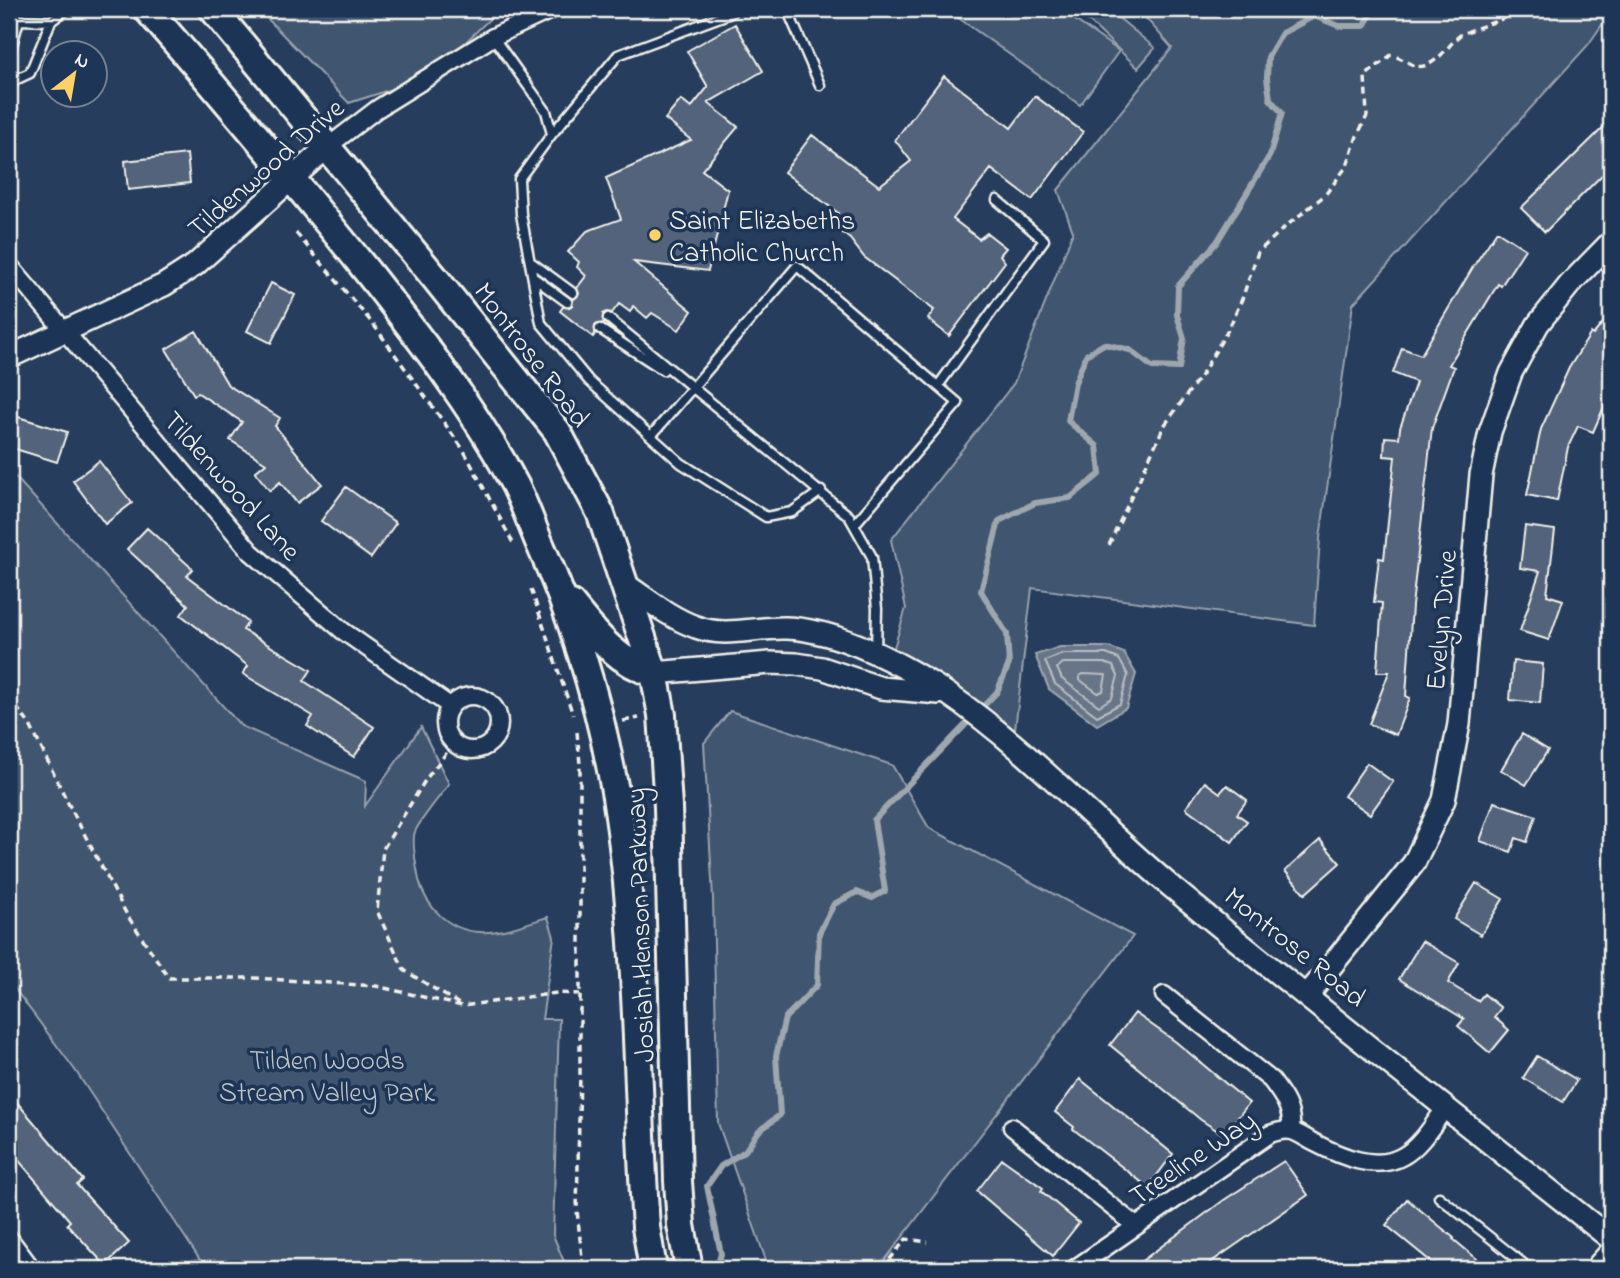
<svg xmlns="http://www.w3.org/2000/svg" width="1620" height="1278" font-family="'Indie Flower',sans-serif">
	<style>
		.green { fill: #40546f; stroke: #9aa2ac; stroke-width: 2 }
		.water { fill: #677588; stroke: #9fa7ae; stroke-width: 2 }
		.lines { fill: none; stroke-linecap: round; stroke-linejoin: round }
		.shore { stroke: #bcbfc2; stroke-width: 2 }
		.stream { stroke: #9fa7ae; stroke-width: 6 }
		.building { fill: #52647b; stroke: #f4f1e8; stroke-width: 2 }
		.service-casing { stroke: #f4f1e8; stroke-width: 13 }
		.minor-casing { stroke: #f4f1e8; stroke-width: 21 }
		.tertiary-casing { stroke: #f4f1e8; stroke-width: 26 }
		.primary-casing { stroke: #f4f1e8; stroke-width: 32 }
		.path { stroke: #f4f1e8; stroke-width: 3.5; stroke-dasharray: 7 5; stroke-linecap: butt }
		.service { stroke: #1d3557; stroke-width: 8 }
		.minor { stroke: #1d3557; stroke-width: 16 }
		.tertiary { stroke: #1d3557; stroke-width: 21 }
		.primary { stroke: #1d3557; stroke-width: 26 }
		.primary-bridge-casing { stroke: #f4f1e8; stroke-width: 32; stroke-linecap: butt }
		.primary-bridge { stroke: #1d3557; stroke-width: 26 }
		.poi-dot { fill: #ffd166; stroke: #1d3557; stroke-width: 2.5 }
		.labels { text-anchor: middle; stroke-width: 7; stroke-linejoin: round; paint-order: stroke }
		.street-label { font-size: 28px; fill: #f4f1e8; stroke: #1d3557 }
		.poi-label { font-size: 28px; fill: #f4f1e8; stroke: #1d3557; text-anchor: start }
		.park-label { font-size: 28px; fill: #bec2c4; stroke: #1d3557 }
	</style>
	<rect width="100%" height="100%" fill="#263d5d"/>
	<filter id="ink" filterUnits="userSpaceOnUse"><feTurbulence type="fractalNoise" baseFrequency=".0143" numOctaves="2"/><feDisplacementMap in="SourceGraphic" scale="14" xChannelSelector="R" yChannelSelector="G"/><feConvolveMatrix kernelMatrix="1 2 1 2 8 2 1 2 1" color-interpolation-filters="sRGB"/></filter>
	<g filter="url(#ink)">
		<!-- green -->
		<path class="green" d="M258,9H500L429,77L349,103Z
			M946,9H1059L1119,51L1080,105Z
			M1076,9H1108L1155,48L1138,68Z
			M1138,9H1611V12L1588,45L1353,304L1320,538L1314,625L1032,588L1013,746L889,664L906,608L891,540L1014,383L1073,232L1058,190L1172,48Z
			M9,470L241,726L366,781L365,806L421,727L449,784C441,795 419,821 415,832C411,841 417,870 419,880C426,908 450,931 480,932C502,934 526,923 548,917L554,937L542,1019H559L553,1235L567,1269H206L75,1070L9,981Z
			M730,711L892,765L929,828L1133,936L878,1269H769L718,1123L713,898L704,743Z"/>
		<!-- water -->
		<path class="water" d="M1060,647H1108L1124,653L1136,674L1126,708L1097,725L1049,689L1035,655Z"/>
		<g class="lines">
			<!-- shore -->
			<path class="shore" d="M1062,654H1106L1119,659L1128,675L1120,704L1097,716L1055,684L1045,661Z
				M1104,663L1113,666L1118,676L1112,698L1099,706L1062,679L1057,668L1063,663Z
				M1083,674L1106,675L1103,691L1098,693L1080,680V676Z"/>
			<!-- stream -->
			<path class="stream" d="M716,1269L721,1254L707,1186L721,1166L745,1151L759,1131L780,1115L776,1056L785,1018L817,985L819,933L834,904L857,892L872,898L885,891L874,820L997,692L1009,664L1007,634L981,591L999,521L1035,503L1070,498L1100,474L1097,446L1068,421L1075,383L1086,355L1104,344L1130,350L1152,367L1179,368L1184,338L1177,315L1178,286L1217,242L1270,155L1282,113L1270,99L1267,78L1268,57L1282,33L1314,16L1339,26H1364L1374,9"/>
		</g>
		<!-- building -->
		<path class="building" d="M735,24L763,71L708,103L738,127L702,170L728,190L708,271L634,262L692,311L679,330L652,313L647,318L633,306L630,312L619,304L612,313L606,312L603,314L604,323L595,325V334L593,337L560,311L563,307L572,306L573,300L579,294L577,288L586,276L577,267L579,262L568,252L587,231L621,219L606,178L691,140L665,119L681,100L691,108L708,87L687,51Z
			M944,76L1011,128L1035,96L1083,132L1032,200L991,169L953,219L979,239L987,233L1006,248L1000,255L1005,262L949,336L928,319L934,310L864,257L850,239L830,223L838,213L784,172L812,135L879,186L911,161L895,140Z
			M1611,120V166L1545,232L1521,208Z
			M187,154L190,183L128,190L125,161Z
			M1497,231L1525,249L1501,286L1498,284L1449,365L1454,367L1432,428L1412,606L1406,696L1410,698L1396,735L1369,724L1389,672H1377L1382,603L1374,602L1379,558L1384,559L1395,457L1384,456L1385,437L1399,438L1400,428L1416,382L1393,373L1402,348L1421,355L1473,267Z
			M271,283L295,295L271,343L247,331Z
			M1611,313V391L1593,432L1578,426L1568,447L1557,501L1527,495L1541,429L1569,368L1591,333L1593,335Z
			M196,331L228,385L280,418L275,426L322,484L297,503L280,482L270,491L255,472L266,463L230,440L242,422L198,393L194,395L166,349Z
			M15,416L67,432L57,462L9,447V436Z
			M99,461L132,503L105,524L73,481Z
			M346,487L396,523L371,558L321,521Z
			M1525,526L1555,530L1547,595L1563,600L1549,640L1520,631L1540,571L1520,568Z
			M147,528L193,569L187,576L248,622L243,630L311,670L304,681L374,727L354,757L307,726L313,716L243,674L248,666L181,615L188,605L127,549Z
			M1513,661L1543,664L1540,703L1510,700Z
			M1522,734L1548,750L1526,785L1501,770Z
			M1367,763L1393,782L1370,814L1344,796Z
			M1205,782L1220,793L1227,785L1247,800L1237,814L1247,821L1232,842L1186,808Z
			M1494,802L1536,816L1527,842L1516,838L1511,852L1480,841Z
			M1320,840L1340,863L1305,894L1285,871Z
			M1476,883L1503,899L1481,935L1454,919Z
			M1422,941L1459,963L1448,983L1478,1001L1484,994L1501,1008L1494,1017L1509,1030L1490,1053L1458,1026L1464,1019L1399,979Z
			M1135,1013L1176,1042L1249,1103L1224,1135L1201,1120L1110,1045Z
			M1537,1056L1577,1080L1563,1102L1523,1078Z
			M1080,1079L1173,1154L1148,1187L1073,1129L1074,1127L1055,1112Z
			M9,1093L83,1180L77,1185L129,1243L105,1265L67,1224L70,1221L9,1149Z
			M1002,1159L1043,1188L1041,1191L1079,1223L1053,1256L977,1191Z
			M1284,1161L1308,1195L1201,1269H1131L1224,1200Z
			M1407,1199L1454,1238L1453,1239L1489,1269H1440L1386,1225Z"/>
		<g class="lines">
			<!-- service casing -->
			<g class="service-casing">
				<path id="service" d="M787,9L820,85
					M19,20L51,21L67,9
					M493,37L546,111L552,134L519,179L521,214L541,323L589,381L681,463L766,517L792,512L821,491
					M9,56L19,20L11,9
					M9,69L17,79L9,86
					M17,79L30,73L51,21
					M552,134L618,55L731,13
					M532,263L573,293
					M534,278L567,302
					M608,318L849,516L872,557L877,609L876,650
					M600,329L663,370
					M938,386L1044,240L997,200
					M651,436L797,266L958,403L854,525
					M1439,1197L1530,1269"/>
			</g>
			<!-- minor casing -->
			<g class="minor-casing">
				<path id="minor" d="M326,148L377,109L493,37L553,9
					M9,265L251,552L343,631L450,706
					M445 723a27 27 0 1 1 54 0a27 27 0 1 1-54 0Z
					M1164,995L1271,1080C1283,1096 1293,1109 1291,1130
					M1012,1127L1136,1226
					M9,1238L32,1269
					M1074,1269L1270,1134C1293,1126 1296,1133 1315,1143C1340,1156 1376,1172 1403,1156C1421,1146 1434,1123 1446,1107
					M1592,1269L1611,1248"/>
			</g>
			<!-- tertiary casing -->
			<g class="tertiary-casing">
				<path id="tertiary" d="M9,357L164,285L195,265L326,148
					M623,583C646,598 670,618 696,627C725,638 756,627 786,628C840,630 904,665 948,694C1030,750 1098,826 1174,889C1318,1008 1465,1123 1611,1239
					M654,673L770,663L796,664L822,668L881,688L939,693
					M1307,996L1414,863L1444,800L1459,724L1481,475L1490,432L1511,373L1538,324L1570,284L1611,242"/>
			</g>
			<!-- primary casing -->
			<g class="primary-casing">
				<path id="primary" d="M147,9C218,90 287,172 354,255C412,328 471,402 515,485C524,503 531,523 539,542C575,623 601,709 616,797C639,937 636,1085 646,1227
					M213,9L435,278L557,431L600,512L654,673L662,715L668,807L678,1181L681,1225
					M571,604C594,632 617,663 654,673"/>
			</g>
			<!-- path -->
			<path class="path" d="M296,233L373,324L463,449L513,543
				M1109,545L1164,426L1202,374L1229,328L1242,299L1258,252L1285,227L1325,195L1347,166L1357,136L1367,116L1365,76L1391,55C1400,57 1409,64 1416,66C1434,70 1448,45 1459,36C1465,31 1494,23 1504,18L1507,9
				M531,589L573,715
				M9,697L30,725L68,803L127,915L169,978H255L376,986L462,1006L557,993L580,994
				M623,721L639,718
				M577,732L580,764V1073L577,1210L583,1267L629,1263
				M454,743L426,779L383,849L377,911L404,970L459,1004
				M882,1269L906,1239L928,1242"/>
			<!-- service -->
			<use href="#service" class="service"/>
			<!-- minor -->
			<use href="#minor" class="minor"/>
			<!-- tertiary -->
			<use href="#tertiary" class="tertiary"/>
			<!-- primary -->
			<use href="#primary" class="primary"/>
			<!-- primary-bridge casing -->
			<g class="primary-bridge-casing">
				<path id="primary-bridge" d="M681,1225L689,1269
					M646,1227L653,1269"/>
			</g>
			<!-- primary-bridge -->
			<use href="#primary-bridge" class="primary-bridge"/>
		</g>
	</g>
	<!-- markers -->
	<circle class="poi-dot" cx="655" cy="235" r="7"/>
	<g class="labels">
		<!-- street labels -->
		<g class="street-label">
			<text transform="translate(265 167) rotate(-41)" y="10">Tildenwood Drive</text>
			<text transform="translate(533 354) rotate(53)" y="10">Montrose Road</text>
			<text transform="translate(233 485) rotate(48)" y="10">Tildenwood Lane</text>
			<text transform="translate(1440 620) rotate(-85)" y="10">Evelyn Drive</text>
			<text transform="translate(639 925) rotate(-92)" y="10">Josiah Henson Parkway</text>
			<text transform="translate(1296 946) rotate(39)" y="10">Montrose Road</text>
			<text transform="translate(1192 1157) rotate(-34)" y="10">Treeline Way</text>
		</g>
		<!-- poi labels -->
		<g class="poi-label">
			<text x="669" y="229">Saint Elizabeths<tspan x="669" dy="32">Catholic Church</tspan></text>
		</g>
		<!-- park labels -->
		<g class="park-label">
			<text x="327" y="1069">Tilden Woods<tspan x="327" dy="32">Stream Valley Park</tspan></text>
		</g>
	</g>
	<!-- margin -->
	<rect width="1620" height="1278" fill="none" stroke="#1d3557" stroke-width="35"/>
	<rect x="18" y="18" width="1585" height="1243" fill="none" stroke="#f4f1e8" stroke-width="2.5" filter="url(#ink)"/>
	<!-- north arrow -->
	<g transform="translate(74 74) rotate(31)"><circle r="33" fill="#1d3557" stroke="#738091" stroke-width="2"/>
	<path d="M0-5L12 26L0 18L-12 26Z" fill="#ffd166"/>
	<text y="-10" font-size="19" font-weight="bold" text-anchor="middle" fill="#f4f1e8">N</text>
	</g>
</svg>
